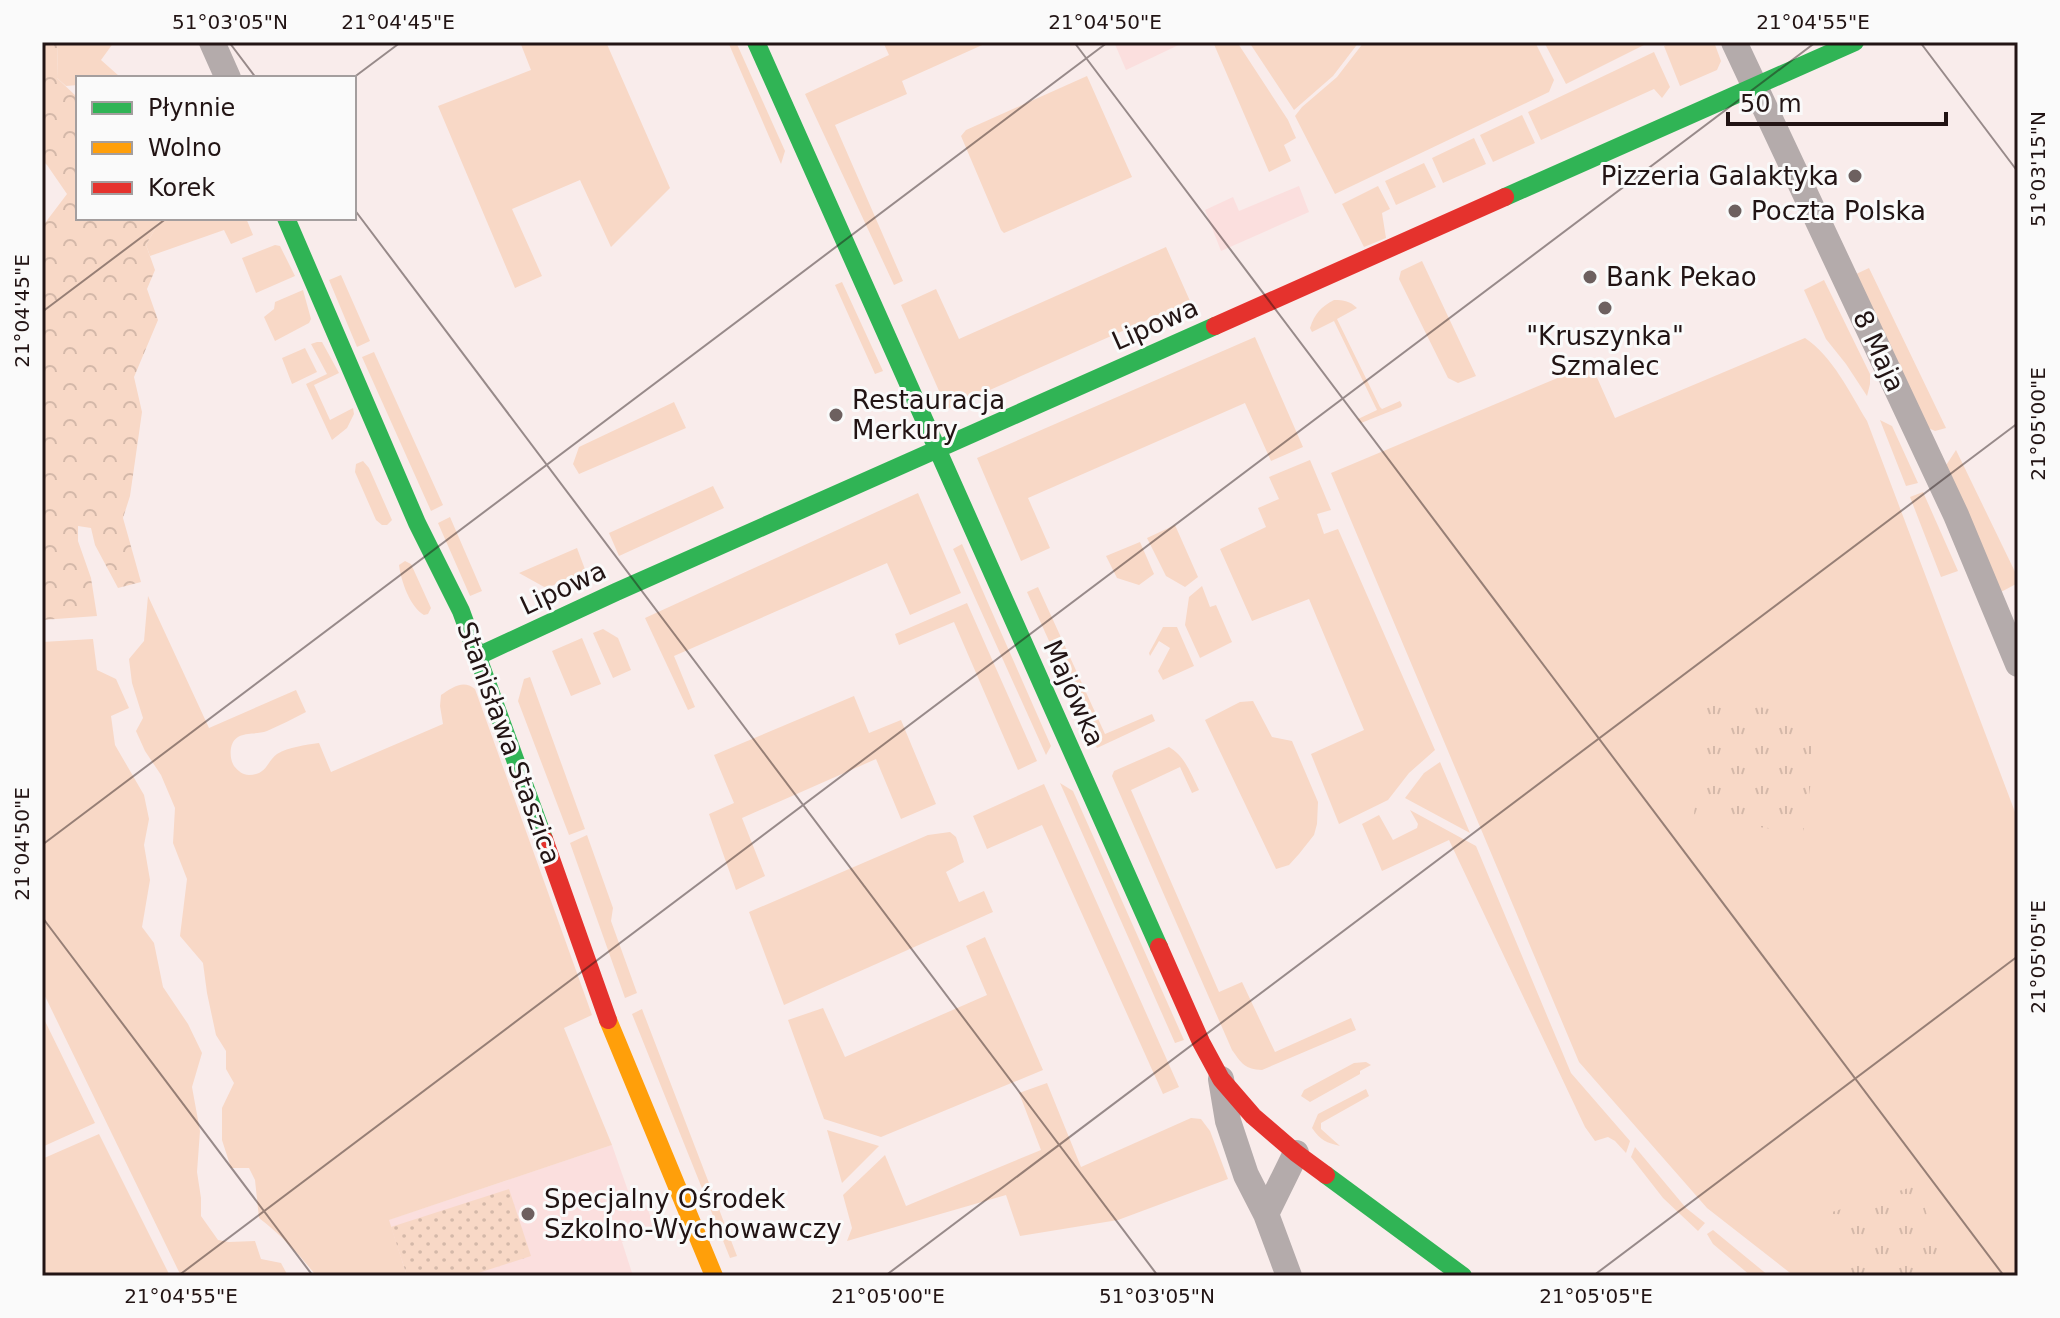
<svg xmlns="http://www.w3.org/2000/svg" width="2060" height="1318" font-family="'DejaVu Sans',sans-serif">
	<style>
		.built { fill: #fbdfde }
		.grass { fill: #f8d8c6 }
		.forest { fill: url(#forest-crowns) }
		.park { fill: url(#park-tufts) }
		.garden { fill: url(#garden-dots) }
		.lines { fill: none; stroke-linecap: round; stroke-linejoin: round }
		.street { stroke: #b4abab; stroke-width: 26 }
		.fast { stroke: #30b455; stroke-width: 18 }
		.slow { stroke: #ff9f0a; stroke-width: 18 }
		.jam { stroke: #e5322d; stroke-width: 18 }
		.ticks { fill: none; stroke: #221414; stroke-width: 2; stroke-opacity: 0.45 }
		.poi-dot { fill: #6d605f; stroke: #fafafa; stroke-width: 3 }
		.labels { text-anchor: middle; stroke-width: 6; stroke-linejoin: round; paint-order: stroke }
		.poi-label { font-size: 26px; fill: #221414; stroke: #fafafa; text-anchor: start }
		.street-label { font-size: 26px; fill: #221414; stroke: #fafafa }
		.neatline { fill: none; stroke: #221414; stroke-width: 3 }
		.ticks-label { font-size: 20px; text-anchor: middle; fill: #221414 }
	</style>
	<defs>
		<pattern id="forest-crowns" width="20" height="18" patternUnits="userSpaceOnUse" patternTransform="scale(2)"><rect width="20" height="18" fill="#f8d8c6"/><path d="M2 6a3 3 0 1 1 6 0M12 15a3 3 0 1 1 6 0" fill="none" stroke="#d4b8a9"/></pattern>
		<pattern id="park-tufts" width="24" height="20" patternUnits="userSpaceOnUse" patternTransform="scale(2)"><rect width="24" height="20" fill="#f8d8c6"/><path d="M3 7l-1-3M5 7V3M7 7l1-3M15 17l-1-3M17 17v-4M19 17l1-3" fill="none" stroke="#d4b8a9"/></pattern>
		<pattern id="garden-dots" width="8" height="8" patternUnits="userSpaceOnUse" patternTransform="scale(2)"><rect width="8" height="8" fill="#f8d8c6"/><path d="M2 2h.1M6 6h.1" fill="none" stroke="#d4b8a9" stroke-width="1.8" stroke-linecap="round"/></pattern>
	</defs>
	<rect width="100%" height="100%" fill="#f9eceb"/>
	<!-- built -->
	<path class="built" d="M1114,42H1185L1126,70Z
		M1299,186L1309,212L1221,251L1205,210L1233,197L1239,211Z
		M612,1145L634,1208L646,1204L655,1230L622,1242L633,1276H407L388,1220Z"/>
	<!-- grass -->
	<path class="grass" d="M58,42H114L101,60L119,76L118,78H78V85L66,86L57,78Z
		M520,42H606L670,188L611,247L580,180L512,209L542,276L515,288L438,106L531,70Z
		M728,42H736L785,151L781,164Z
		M883,42H989L902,81L907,94L835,125L903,281L894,285L805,94L889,55Z
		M1213,42H1237L1288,120L1296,138L1284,145L1291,161L1269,172Z
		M1249,42H1359L1333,76L1294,110Z
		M1364,42H1535L1554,80L1549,92L1335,194L1295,116L1302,107L1337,77Z
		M1544,42H1650L1566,84Z
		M1673,42H1714L1721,61L1717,70L1680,86L1664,46Z
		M1654,52L1670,87L1662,98L1654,89L1541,140L1528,112Z
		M1087,76L1132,177L1004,233L1001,230L961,136L966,130Z
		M1522,115L1535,143L1493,162L1480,135Z
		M1474,138L1486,164L1443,183L1432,158Z
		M1424,163L1436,187L1396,205L1385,181Z
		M1378,186L1390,209L1382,213L1386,238L1364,247L1342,204Z
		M161,218H246L253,235L231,244L224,230L150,256L146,245Z
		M275,245L280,246L295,276L256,293L242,258Z
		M1166,247L1190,301L947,409L901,305L936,289L959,339Z
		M1422,261L1476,376L1458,383L1448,378L1399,279L1401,271Z
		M1869,268L1946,428L1935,431L1922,425L1854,275Z
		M341,275L370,341L357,347L329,280Z
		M1824,280L1870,374V384L1867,396L1846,364L1826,339L1804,290Z
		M842,282L883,371L875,374L835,285Z
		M303,290L311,319L309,323L275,341L264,317L274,309L275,302Z
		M1334,300C1344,300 1350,301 1357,308L1337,319L1380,407L1382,409L1400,401L1402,405L1401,407L1361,423L1358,419L1377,410L1334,321L1312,332L1310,328C1315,313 1321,307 1334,300Z
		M1255,337L1303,447L1271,461L1245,403L1028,498L1050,548L1021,561L977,458Z
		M1805,338C1833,357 1850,393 1867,421L2018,820V1276H1794L1707,1208L1579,1062L1331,473L1591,364L1615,418Z
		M317,342H322L339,373L314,385L330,420L353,408L354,414L347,428L332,440L306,384L327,374L311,344Z
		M305,348L317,372L292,384L282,358Z
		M374,352L443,505L431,511L362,357Z
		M674,402L686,428L579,474L573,464L579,447Z
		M1880,420L1892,426L1918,483L1906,486Z
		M1956,450L2018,578V583L1999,593L1943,470Z
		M1310,460L1331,510L1317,514L1324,534L1338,529L1435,750L1409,773L1388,800L1339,824L1311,754L1364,730L1309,599L1252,621L1220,549L1266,527L1258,508L1279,499L1269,477Z
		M363,461L369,468L392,520L387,525H382L376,520L355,472L356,464Z
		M713,486L724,508L619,556L609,533Z
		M1923,492L1958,571L1941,577L1910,497Z
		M918,493L961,593L910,615L887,563L674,656L695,707L688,710L645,618Z
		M450,517L482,591L470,596L438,523Z
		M1175,525L1198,577L1185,587L1166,576L1147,538Z
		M1140,542L1154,574L1139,585L1117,578L1106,556Z
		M962,544L1051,746L1046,755L953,549Z
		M577,548L586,572L546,588L519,573Z
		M405,561L411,564L431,608L428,614L424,615C410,607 401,581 399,565Z
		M1202,586L1210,607L1216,605L1232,642L1200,658L1185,625L1189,597Z
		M1038,587L1105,734L1152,714L1155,721L1097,748L1027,592Z
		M148,596L209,728L296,690L306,712C293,719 280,725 267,731C254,736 235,729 231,748C230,754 231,761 234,766C238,771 243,775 249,775C267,775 267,761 277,754C289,747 305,745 319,743L331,772L443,724L440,706L441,695C452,688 463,679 475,689L592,1015L564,1028L612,1145L389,1220L407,1276H314V1273C297,1252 280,1234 259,1218L255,1180L249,1168H231L222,1140V1108L234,1083L226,1069V1051L216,1035L207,993L203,963L180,936L187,879L173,843L175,808L161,775L145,751L136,731L143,718L132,683L129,659L144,641Z
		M967,603L1037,761L1018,770L954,622L899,645L895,634Z
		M1163,627H1177L1194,666L1163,680L1158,671L1170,648L1159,641L1150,656L1149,653Z
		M603,629L618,638L631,670L613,678L593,633Z
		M582,638L601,684L571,696L552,651Z
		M93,639L97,670L116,679L129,708L111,716L115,745L144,795L149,819L144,845L150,880L142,927L154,943L163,987L188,1024L202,1053L192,1087L200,1131L197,1172L201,1198V1216L218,1240L229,1242L255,1241L261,1259L281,1263L288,1276H181L42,990V642Z
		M530,677L585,829L569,835L518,701L524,679Z
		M854,696L869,733L901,720L936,804L901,819L876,759L742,818L765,876L736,890L709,814L734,803L714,755Z
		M1253,701L1272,737L1292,741L1318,802L1317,824L1314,835L1299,854L1289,865L1276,869L1205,720L1240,702Z
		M1169,747C1185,756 1191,774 1199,790L1192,793L1180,767L1131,790L1219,992L1242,982L1275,1052L1351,1018L1356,1030L1262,1070C1245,1069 1242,1064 1232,1050L1112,776L1114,771Z
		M1440,762L1470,833L1405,798L1424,773Z
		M1060,783L1073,791L1184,1040L1175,1043Z
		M1044,784L1179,1087L1163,1094L1042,825L987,849L973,816Z
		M1410,810L1476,846L1571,1073L1630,1141L1626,1153L1615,1141L1608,1137L1595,1141L1585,1127L1449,840L1382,871L1362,824L1379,815L1393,840L1417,828L1418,824Z
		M950,832L956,837L964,862L946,872L959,902L984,891L993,912L784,1005L749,912L928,835Z
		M587,835L613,908L611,921L637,993L625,998L570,843Z
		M985,937L1043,1070L881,1137L824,1119L788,1020L823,1008L845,1057L987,995L966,946Z
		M642,1009L737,1256L730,1258L632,1014Z
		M42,1015L95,1123L42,1147Z
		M1366,1062L1371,1065L1360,1071V1074L1310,1102L1301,1096L1304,1090L1354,1063Z
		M1047,1083L1081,1167L1191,1118L1201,1119L1210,1131L1228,1179L1118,1220L1020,1236L1006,1195L847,1241L852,1228L843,1195L885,1155L906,1206L1041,1150L1019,1093Z
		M1366,1089L1369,1096L1321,1123V1129L1340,1146C1327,1143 1320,1140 1312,1128L1318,1114Z
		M827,1130L879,1146L842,1183Z
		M99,1134L170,1276H42V1159Z
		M1635,1147L1686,1208L1705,1223L1698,1231L1663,1198L1631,1157Z
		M1713,1230L1769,1276H1751L1713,1244L1707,1234Z"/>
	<!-- forest -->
	<path class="forest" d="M42,42H58L57,78L78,98V218H161L146,245L155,270L147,289L158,320L134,377L142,412L130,496L123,518L141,582L118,588L95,545L91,528L78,526V541L91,578L97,616L42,620V227L67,194L47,165L42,160Z"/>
	<!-- park -->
	<path class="park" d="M1703,703L1749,705L1779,711L1813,731L1812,775L1803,834L1734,823L1694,815Z
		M1918,1185L1944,1272L1931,1276H1853L1832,1212Z"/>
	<!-- garden -->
	<path class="garden" d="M509,1189L531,1256L469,1276H407L391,1227Z"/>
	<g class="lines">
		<!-- street -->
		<path class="street" d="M212,42L228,78
			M1734,42L1956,515L2018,664
			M1221,1079L1228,1121L1246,1175L1266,1214L1289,1276
			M1266,1214L1296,1153"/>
		<!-- fast -->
		<path class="fast" d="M756,42L1159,947
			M1505,197L1855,42
			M286,218L417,523L461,611L544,839
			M478,656L616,592L1215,326
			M1326,1175L1463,1276"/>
		<!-- slow -->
		<path class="slow" d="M608,1020L714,1276"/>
		<!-- jam -->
		<path class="jam" d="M1215,326L1505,197
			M544,839L608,1020
			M1159,947L1201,1042L1221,1079L1253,1116L1296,1153L1326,1175"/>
	</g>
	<!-- ticks -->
	<path class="ticks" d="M229,42L256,78M1074,42L2004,1276M1920,42L2018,172M353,78L401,42M354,209L1158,1276M42,312L167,218M42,845L1108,42M42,917L313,1276M178,1276L1816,42M885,1276L2018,423M1593,1276L2018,956"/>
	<!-- markers -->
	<g class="poi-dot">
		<circle cx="1855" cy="176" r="8"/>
		<circle cx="1735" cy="211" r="8"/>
		<circle cx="1590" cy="277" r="8"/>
		<circle cx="1605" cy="308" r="8"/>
		<circle cx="836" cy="415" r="8"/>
		<circle cx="528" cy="1214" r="8"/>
	</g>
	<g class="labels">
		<!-- poi labels -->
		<g class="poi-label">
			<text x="1839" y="185" text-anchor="end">Pizzeria Galaktyka</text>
			<text x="1751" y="220">Poczta Polska</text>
			<text x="1606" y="286">Bank Pekao</text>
			<text x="1605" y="345" text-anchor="middle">"Kruszynka"<tspan x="1605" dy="30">Szmalec</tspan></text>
			<text x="852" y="409">Restauracja<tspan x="852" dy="30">Merkury</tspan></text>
			<text x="544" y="1208">Specjalny Ośrodek<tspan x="544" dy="30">Szkolno-Wychowawczy</tspan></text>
		</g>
		<!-- street labels -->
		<g class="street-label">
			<text transform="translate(1155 324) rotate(-24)" y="9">Lipowa</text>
			<text transform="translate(1879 351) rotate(65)" y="9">8 Maja</text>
			<text transform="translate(563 588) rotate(-25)" y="9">Lipowa</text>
			<text transform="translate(1074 693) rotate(66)" y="9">Majówka</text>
			<text transform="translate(509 743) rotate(70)" y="9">Stanisława Staszica</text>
		</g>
	</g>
	<!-- border -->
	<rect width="2060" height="1318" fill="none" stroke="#fafafa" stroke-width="88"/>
	<!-- legend -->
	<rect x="76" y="76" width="280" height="144" fill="#fafafa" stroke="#a49e9e" stroke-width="2"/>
	<rect x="92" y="102" width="40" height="12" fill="#30b455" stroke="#a49e9e" stroke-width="2"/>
	<text x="148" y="116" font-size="24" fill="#221414">Płynnie</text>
	<rect x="92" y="142" width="40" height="12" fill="#ff9f0a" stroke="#a49e9e" stroke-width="2"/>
	<text x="148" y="156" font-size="24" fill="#221414">Wolno</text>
	<rect x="92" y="182" width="40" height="12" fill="#e5322d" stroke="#a49e9e" stroke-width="2"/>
	<text x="148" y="196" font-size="24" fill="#221414">Korek</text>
	<!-- scale -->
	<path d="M1728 112v12h218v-12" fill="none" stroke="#221414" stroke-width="4"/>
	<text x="1740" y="112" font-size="24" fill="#221414" stroke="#fafafa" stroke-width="6" paint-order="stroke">50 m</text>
	<rect x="44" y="44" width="1972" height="1230" class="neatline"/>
	<g class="ticks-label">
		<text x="230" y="29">51°03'05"N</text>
		<text x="398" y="29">21°04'45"E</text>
		<text x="1105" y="29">21°04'50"E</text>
		<text x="1813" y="29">21°04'55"E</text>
		<text transform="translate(2038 169) rotate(-90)" y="7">51°03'15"N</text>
		<text transform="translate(22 311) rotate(-90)" y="7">21°04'45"E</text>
		<text transform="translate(2038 424) rotate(-90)" y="7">21°05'00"E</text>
		<text transform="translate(22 844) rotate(-90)" y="7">21°04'50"E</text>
		<text transform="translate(2038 957) rotate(-90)" y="7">21°05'05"E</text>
		<text x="181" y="1303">21°04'55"E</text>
		<text x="888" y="1303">21°05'00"E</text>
		<text x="1157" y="1303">51°03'05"N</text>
		<text x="1596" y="1303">21°05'05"E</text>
	</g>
</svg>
